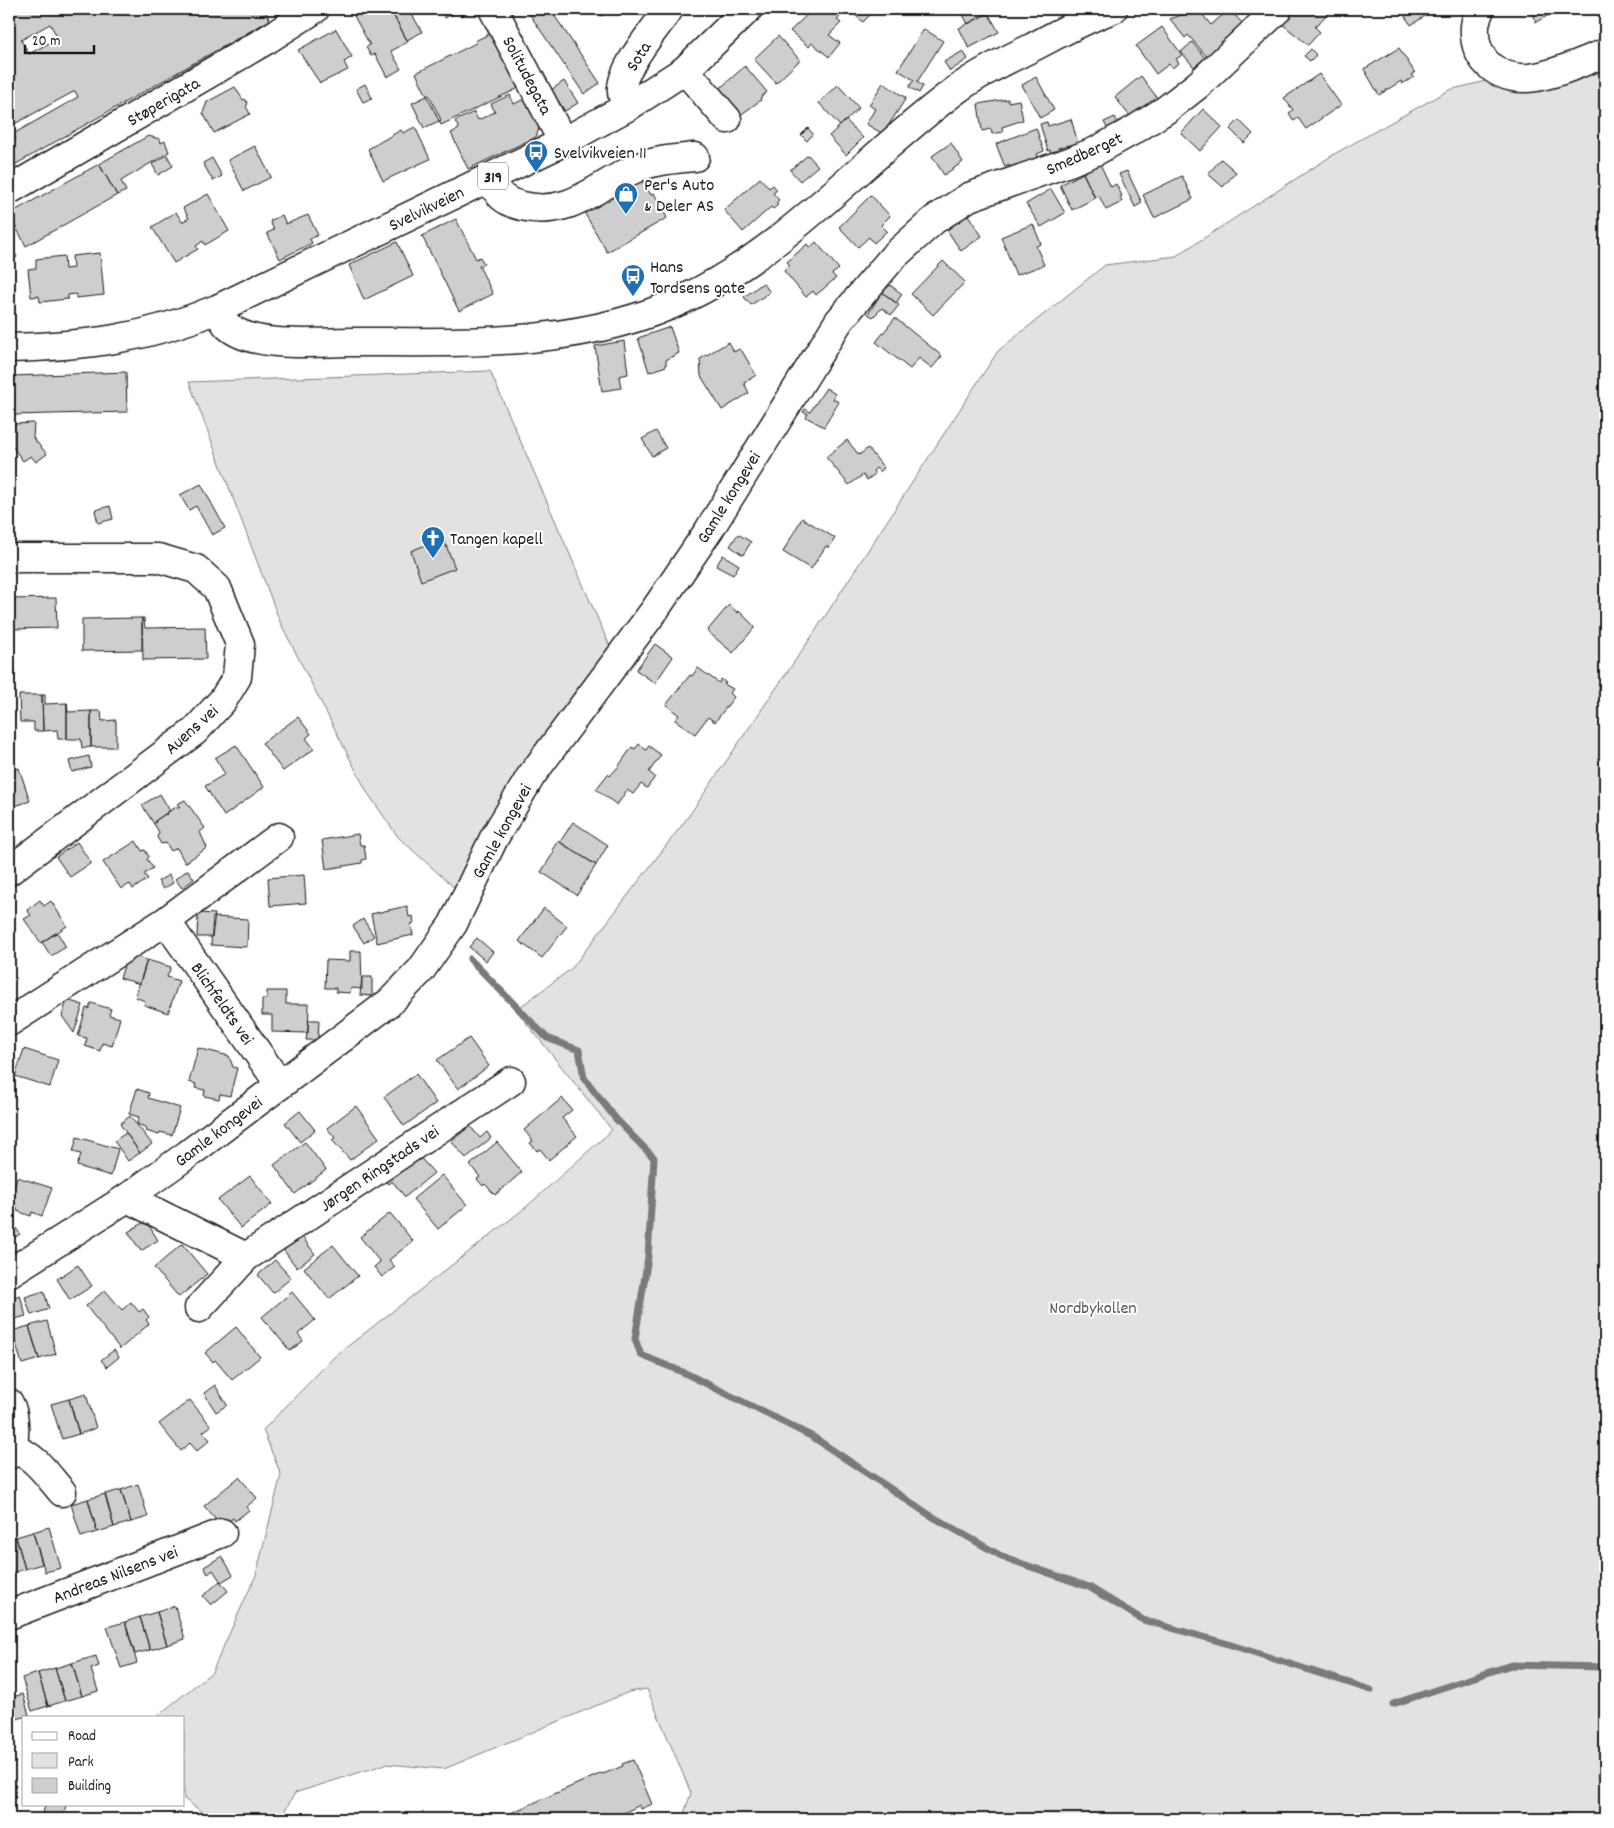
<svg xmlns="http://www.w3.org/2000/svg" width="1614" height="1828" font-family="Dekko,sans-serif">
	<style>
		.green { fill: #e2e2e2; stroke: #7f7f7f }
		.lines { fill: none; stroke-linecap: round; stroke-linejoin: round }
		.stream { stroke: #7a7a7a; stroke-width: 7 }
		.building { fill: #cecece; stroke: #1c1c1c; fill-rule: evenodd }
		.minor-casing { stroke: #1c1c1c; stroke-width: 31 }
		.major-casing { stroke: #1c1c1c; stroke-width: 31 }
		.minor { stroke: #fff; stroke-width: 28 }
		.major { stroke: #fff; stroke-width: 28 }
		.labels { text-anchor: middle; stroke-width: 4; stroke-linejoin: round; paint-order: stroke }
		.shield { fill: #fff; stroke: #606060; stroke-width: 1 }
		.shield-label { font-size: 16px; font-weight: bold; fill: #1c1c1c }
		.street-label { font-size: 18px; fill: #1c1c1c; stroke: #fff }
		.poi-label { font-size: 18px; fill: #1c1c1c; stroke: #fff; text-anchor: start }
		.park-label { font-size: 18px; fill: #575757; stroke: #fff }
	</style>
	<rect width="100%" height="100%" fill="#fff"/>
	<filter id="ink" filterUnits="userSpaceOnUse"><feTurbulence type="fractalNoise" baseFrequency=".02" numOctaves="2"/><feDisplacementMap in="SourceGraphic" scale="10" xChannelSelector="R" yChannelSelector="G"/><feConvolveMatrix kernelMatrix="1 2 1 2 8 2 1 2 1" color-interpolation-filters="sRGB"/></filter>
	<g filter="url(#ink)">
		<!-- green -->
		<path class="green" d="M1605,52V1819H682L691,1793L647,1689L629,1692L444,1769L386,1764L295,1793L280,1819H203L205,1814L184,1799V1717H156L212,1672L256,1575L281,1475L263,1430L334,1357L525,1208L612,1130L516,1010L572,968L688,817L814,633L998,351L1105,265L1176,256L1336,153L1449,90Z
			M490,371L611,649L458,891L398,837L367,792L280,622L189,382Z"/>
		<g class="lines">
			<!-- stream -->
			<path class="stream" d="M470,959L547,1038L579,1050L584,1078L616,1119L654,1158L648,1257L635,1339L641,1355L685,1373L813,1437L928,1514L1003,1557L1089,1587L1143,1620L1225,1643L1371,1690
				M1393,1704L1511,1665L1605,1667"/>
		</g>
		<!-- building -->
		<path class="building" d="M9,9H264L270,20L9,168V144L16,139L13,134L78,97L75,91L9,127ZM50,24L58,38L29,54L21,40Z
			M368,9H390L408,42L391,51L401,69L387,77L375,54L371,56L366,47L370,45L354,16Z
			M390,9H409L422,32L407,40Z
			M440,9H473L461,16L458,11L445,18Z
			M526,9H550L600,83L584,94Z
			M597,9H612L601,16Z
			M813,9H832L840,17L837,20L841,23L829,35L840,43L829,57L812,43L809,47L790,31Z
			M848,9H871L874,11L863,22Z
			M960,9H989L987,10L988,13L968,24Z
			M1198,9L1211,25L1226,12L1231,11L1244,25L1208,58L1188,35L1185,38L1170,19Z
			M1294,9H1332L1315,27L1320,32L1308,45L1281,23Z
			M1400,9H1436L1411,25Z
			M1529,9H1560L1536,22Z
			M988,13L999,32L969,48L959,28Z
			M1162,27L1182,55L1176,59L1179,63L1172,68L1169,64L1156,74L1136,46Z
			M336,29L352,57L344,62L348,70L320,83L298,50Z
			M924,29L943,41L917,82L923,86L919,93L909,87L914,80L898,70Z
			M493,32L521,87L441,125L416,73L476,43L475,41Z
			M778,36L800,60L776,83L754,59Z
			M1192,42L1205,58L1194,67L1181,52Z
			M1399,48L1415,73L1412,75L1414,77L1402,84L1401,81L1379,95L1364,69Z
			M1311,49L1316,55L1310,61L1304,56Z
			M963,51L968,59L950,71L944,62Z
			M745,66L767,92L760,98L761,100L739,116L717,91Z
			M1319,74L1341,105L1306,129L1298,118L1294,121L1289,113L1293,110L1284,98Z
			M1141,76L1158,99L1132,119L1115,97Z
			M1036,77L1054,110L1040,118L1022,85Z
			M564,81L578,103L565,111L551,90Z
			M883,83L906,98L883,134L866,124L875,109L869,105Z
			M365,84L372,98L363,102L356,89Z
			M838,85L859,108L840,126L819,103Z
			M235,87L243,100L245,99L248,104L246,106L250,114L214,133L203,113L207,102Z
			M429,95L441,120L424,128L412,103Z
			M510,95L514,104L528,97L541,123L536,137L468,169L451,133L459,129L455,121L474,112L478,120L495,112L491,104Z
			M1008,99V102L1019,100L1023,120L1002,127L1003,132L992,134L991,129L982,131L978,104Z
			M1203,109L1222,127L1200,151L1181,133Z
			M1115,117L1120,127L1109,132L1104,122Z
			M1071,119L1078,143L1058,148L1059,151L1051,154L1050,150L1048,151L1040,124L1047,122L1048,126Z
			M846,120L863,138L846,155L829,136Z
			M1239,120L1253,134L1244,143L1230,129Z
			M415,127L430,159L383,181L368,149L401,130L403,133Z
			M808,128L813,134L807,141L801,135Z
			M1036,128L1044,151L1037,154L1039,159L1010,169L1009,165L1005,167L996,144Z
			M148,136L160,139L161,143L165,141L169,152L121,181L126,191L117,195L99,164Z
			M951,143L963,162L944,175L932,156Z
			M255,146L271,177L244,191L228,160Z
			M167,155L173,166L158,175L152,164Z
			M808,155L818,166L800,181L790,170Z
			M212,158L222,176L213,181L203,163Z
			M1221,159L1236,172L1223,187L1208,174Z
			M99,164L117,195L26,246L9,214Z
			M1100,164L1111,187L1116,184L1122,196L1120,197L1122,202L1106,210L1099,196L1095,198L1083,173Z
			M1127,171L1142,203L1135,207L1119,174Z
			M1083,173L1095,198L1072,210L1060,185Z
			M1182,176L1193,199L1154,218L1143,195Z
			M760,178L769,188L773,185L777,190L773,193L779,200L776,203L778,205L773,209L771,207L743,232L724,210Z
			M642,180L651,195L654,193L667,218L607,252L584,212Z
			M1051,189L1065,213L1041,227L1026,204Z
			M208,194L229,231L205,245L203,241L196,246L198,249L174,263L152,227L176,212L182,222L189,218L183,208Z
			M871,195L890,216L881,225L887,231L874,243L869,237L858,247L839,227Z
			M282,215L286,224L308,215L318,235L310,239L312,243L280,259L267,233L274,230L270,221Z
			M968,215L982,236L961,251L947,230Z
			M456,219L476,259L480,257L484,264L479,266L493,294L459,311L422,236Z
			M1033,224L1041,244L1036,246L1044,265L1016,275L1001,237Z
			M397,242L413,276L364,300L349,265Z
			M816,242L839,269L832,274L836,278L816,295L813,291L806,297L784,271L790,265L787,262L807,244L810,248Z
			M9,243L17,257L9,261Z
			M100,253L104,295L76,298V294L68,295V299L40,302L39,296L31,297L28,269L36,268V259L64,256L65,269L73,268L72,256Z
			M943,261L965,282L933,315L911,294Z
			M763,283L770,292L751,305L744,297Z
			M890,285L902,294L896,303L882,292Z
			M882,292L899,305L891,315L882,308L873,317L868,314Z
			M895,318L942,356L932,368L919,358L910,369L876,342Z
			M670,327L679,353L666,360V366L649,372L638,338Z
			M624,341L628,374L619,376L621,388L602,391L595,346Z
			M729,342L734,352L739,349L742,351L756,375L744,383L749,393L722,410L701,376L700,359Z
			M126,372L127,412L13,415L12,376Z
			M826,388L835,394L833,399L839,402L824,427L806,417L808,414L803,412L805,409L810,412Z
			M34,423L33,438L47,454L36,462L31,456L23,461L12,446V424Z
			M656,431L666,448L652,456L642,439Z
			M847,440L859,455L868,448L884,468L880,472L876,468L873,471L875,474L867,480L863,475L849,485L826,457Z
			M201,484L225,528L212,535L196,506L189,510L180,495Z
			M110,506L113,519L98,523L95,510Z
			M802,518L835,538L829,548L826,546L811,569L783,552Z
			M738,534L751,542L743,555L730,546Z
			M443,538L455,568L421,581L411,551Z
			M723,555L739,565L733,575L716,566Z
			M56,598L57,628L9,629V599Z
			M729,605L738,613L739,611L755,627L733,653L707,631Z
			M142,618H144L145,628L205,627L206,659L143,660Z
			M142,618V650L82,651V619Z
			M655,644L673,657L655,683L636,670Z
			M698,668L719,683L721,679L726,683L724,684L733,689L730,693L734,697L715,722L708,717L695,734L675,720L679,715L666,705L690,675L692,676Z
			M19,695H42L43,731H34V722H20Z
			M42,695H45V704L67,703V739H58L57,730L43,731Z
			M67,703L68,712L91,711V747L82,748L81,739H67Z
			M91,711H101L102,721L116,720V747H91Z
			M298,717L311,734L306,738L314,749L283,771L262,743Z
			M639,744L646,750L649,746L661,755L649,772L655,777L647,788L641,784L633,794L627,790L617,805L596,789L608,774L610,776L618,767L632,747L635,749Z
			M236,745L264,787L224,816L205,786L225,774L215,758Z
			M89,756L91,767L72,772L69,761Z
			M19,768L30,801L9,808V771Z
			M160,794L170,811L166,813L168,815L165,814L155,821L156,822L154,824L142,805Z
			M185,800L205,828L200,832L207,848L185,863L177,848L171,851L166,843L161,844L157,837L159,832L154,824L156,822L155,821L165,814L168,815L166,813L176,807H180L177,804Z
			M573,822L608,845L596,865L560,842Z
			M358,834L360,845H364L366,859L362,860V863L326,869L322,840Z
			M136,841L142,851L145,850L149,857L147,859L153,868L144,874L148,879L133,889L130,884L121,889L103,862Z
			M558,841L596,865L577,895L541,872L554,852L552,850Z
			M77,842L91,863L70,877L56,857Z
			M188,870L194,879L182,888L175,879Z
			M169,875L173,883L163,889L158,881Z
			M304,875L306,903L270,906L268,878Z
			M40,900L44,906L51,901L67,926L41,943L24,919L31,915L27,910Z
			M407,906L409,917L413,916L414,923L411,924L413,935L377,943L371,914Z
			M544,908L567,926L542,958L519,941Z
			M198,913L215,914L212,937H197Z
			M213,917L248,919L247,947L211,945Z
			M363,919L374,936L364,943L353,926Z
			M57,932L66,947L51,956L42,942Z
			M477,938L493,952L486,961L469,947Z
			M350,951H361L362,989L351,988L350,993L336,992V988H325L326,960L350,961Z
			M128,954L147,960L140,984L120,978Z
			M147,960L171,967L167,977L179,981L168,1013L144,1005L145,1001L135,997Z
			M362,977H372V996L360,995Z
			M267,991H286V1004H309L308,1033L272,1032V1015H262V999H267Z
			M67,1000L83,1005L74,1033L62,1016Z
			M91,1003L111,1009L109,1015L120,1018L112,1046L102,1043L100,1051L85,1046L87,1038L78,1036L86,1008L89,1009Z
			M309,1020H319L318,1040H306Z
			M469,1038L489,1066L458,1089L437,1060Z
			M198,1048L229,1056L233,1067L237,1068L230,1096L220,1094L219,1099L204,1096L205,1090L195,1088L196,1084L189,1082Z
			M24,1049L58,1060L50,1087L15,1076Z
			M416,1074L436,1103L404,1126L384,1097Z
			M137,1089L149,1093L148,1098L180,1108L172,1135L160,1132L159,1135L146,1131L147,1128L137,1124L139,1117L129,1114Z
			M562,1098L572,1110L562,1118L577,1136L549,1160L540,1149L537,1151L530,1143L533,1141L524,1130Z
			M356,1106L379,1138L350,1160L332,1140L335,1138L327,1128Z
			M300,1111L315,1130L300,1142L285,1123Z
			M130,1116L152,1144L140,1153L120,1124Z
			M470,1126L480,1138L487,1132L491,1138L466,1158L451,1141Z
			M126,1133L140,1153L128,1161L114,1141Z
			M77,1137L118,1149L111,1176L77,1166L81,1154L73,1152Z
			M305,1142L326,1170L295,1194L274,1165Z
			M497,1142L522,1172L495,1195L485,1184L483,1186L477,1179L480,1177L470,1165Z
			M418,1155L434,1173L405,1197L392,1181L388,1184L383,1179L388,1175L390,1178Z
			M442,1175L467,1205L438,1229L413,1199Z
			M250,1176L272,1204L241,1228L218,1200Z
			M17,1177L52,1188L42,1216L32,1212L31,1216L17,1211L18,1208L9,1205Z
			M390,1213L413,1241L389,1260L395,1267L382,1277L374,1267L380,1262L360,1237Z
			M9,1218L20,1234L9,1241Z
			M146,1221L158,1240L141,1251L128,1232Z
			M300,1234L315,1254L297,1268L282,1248Z
			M182,1244L207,1274L179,1297L154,1268Z
			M333,1245L358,1276L329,1299L304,1268Z
			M275,1260L291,1278L273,1293L258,1275Z
			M78,1265L92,1286L70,1300L57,1279Z
			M105,1290L122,1310L131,1302L139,1312L143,1309L149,1317L146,1320L149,1324L120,1349L86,1306Z
			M44,1291L49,1309L31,1315L25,1297Z
			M292,1292L315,1320L298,1334L303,1341L290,1351L262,1317Z
			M20,1295L26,1316L11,1320L9,1299Z
			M47,1321L56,1354L39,1359L29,1326Z
			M29,1326L39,1359L22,1364L12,1331Z
			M236,1327L260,1357L232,1380L215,1360L213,1362L205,1353Z
			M114,1350L119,1357L107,1367L101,1360Z
			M215,1385L227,1405L216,1412L204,1393Z
			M86,1394L96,1428L79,1434L69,1399Z
			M69,1399L79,1434L62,1439L51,1404Z
			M190,1400L211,1426L203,1432L210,1440L197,1451L190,1443L181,1451L159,1424Z
			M239,1477L257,1498L246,1507L249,1510L235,1521L233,1518L222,1527L204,1506Z
			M138,1484L148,1517L131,1522L121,1490Z
			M121,1490L131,1522L114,1527L105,1494Z
			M105,1494L114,1527L97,1532L88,1499Z
			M88,1499L97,1532L81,1537L71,1504Z
			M49,1527L61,1568L45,1572L33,1532Z
			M33,1532L42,1564L25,1569L16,1537Z
			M16,1537L25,1569L9,1574V1539Z
			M222,1556L233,1575L221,1582L213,1570L208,1574L204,1567Z
			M220,1581L228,1591L211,1605L203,1596Z
			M175,1606L185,1639L167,1645L157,1612Z
			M157,1612L167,1645L150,1650L140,1617Z
			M140,1617L150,1650L135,1654L125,1622Z
			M125,1622L137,1663L121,1668L107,1627Z
			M96,1656L99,1666L91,1669L98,1691L82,1696L72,1663Z
			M72,1663L82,1696L65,1701L55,1668Z
			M55,1668L65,1701L48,1706L38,1673Z
			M38,1673L48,1706L32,1711L22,1678Z
			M23,1694L29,1715L9,1722V1698Z
			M633,1760L652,1804L641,1809L640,1805L611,1819H497L602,1773L603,1774L623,1766L622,1764Z
			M45,1804H66L63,1819H42Z"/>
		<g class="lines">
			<!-- minor casing -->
			<g class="minor-casing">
				<path id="minor" d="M493,9L563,142
					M1480,9C1478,15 1475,21 1475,27C1472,63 1503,83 1536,77C1559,73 1583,62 1605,53
					M685,70L727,119
					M629,106C626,102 622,97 622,92C619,70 656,28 669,9
					M489,178C497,194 504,202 522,206C571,218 597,184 639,167C656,160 676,159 695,157
					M9,190L268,39L315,9
					M9,558H158L196,569L217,588L240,644L237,677L223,700L195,731L9,871
					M166,921L280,1085
					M9,1022L166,921L279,837
					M127,1198L246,1257L511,1081
					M199,1308L246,1257
					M9,1403C16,1415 16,1443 9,1455
					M13,1449C35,1455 47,1475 62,1492
					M9,1615L222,1533"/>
			</g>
			<!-- major casing -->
			<g class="major-casing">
				<path id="major" d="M217,309C220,315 223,321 228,326C253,349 318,342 351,342C462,342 582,348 684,299C789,249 864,158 956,90C979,73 1005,61 1031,48C1058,34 1084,19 1113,9
					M9,348C85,346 146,339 217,309L563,142L629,106L685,70L748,9
					M9,1273L127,1198L187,1155L390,1002L421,970L453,924L494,838L531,776L654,611L709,530L839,321L893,257L934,220L969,197L1069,162L1096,151L1134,130L1167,109L1199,84L1278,9"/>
			</g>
			<!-- minor -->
			<use href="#minor" class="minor"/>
			<!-- major -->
			<use href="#major" class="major"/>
		</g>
	</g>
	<!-- icons -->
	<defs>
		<g id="bus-pin" transform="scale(1.25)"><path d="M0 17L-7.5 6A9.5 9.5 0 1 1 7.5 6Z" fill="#1f6fb2" stroke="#fff"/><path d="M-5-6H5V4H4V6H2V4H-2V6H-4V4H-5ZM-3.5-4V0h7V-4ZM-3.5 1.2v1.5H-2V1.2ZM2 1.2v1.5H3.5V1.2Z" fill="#fff"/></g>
		<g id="shop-pin" transform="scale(1.25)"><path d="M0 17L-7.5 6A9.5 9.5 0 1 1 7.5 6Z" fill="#1f6fb2" stroke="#fff"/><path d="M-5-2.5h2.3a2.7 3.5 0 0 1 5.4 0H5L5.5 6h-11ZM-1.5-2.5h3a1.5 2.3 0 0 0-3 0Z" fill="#fff"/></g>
		<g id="church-pin" transform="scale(1.25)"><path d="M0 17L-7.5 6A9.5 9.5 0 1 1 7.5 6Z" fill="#1f6fb2" stroke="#fff"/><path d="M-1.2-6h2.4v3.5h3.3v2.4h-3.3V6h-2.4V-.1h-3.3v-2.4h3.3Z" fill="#fff"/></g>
	</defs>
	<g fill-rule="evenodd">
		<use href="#bus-pin" x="536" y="152"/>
		<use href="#shop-pin" x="626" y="194"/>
		<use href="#bus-pin" x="633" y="276"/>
		<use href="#church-pin" x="433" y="538"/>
	</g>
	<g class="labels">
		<!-- shield labels -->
		<rect class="shield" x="478" y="162.5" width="30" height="27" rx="4"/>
		<g class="shield-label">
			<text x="493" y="182">319</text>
		</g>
		<!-- street labels -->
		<g class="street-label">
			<text transform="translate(638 56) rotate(-58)" y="6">Sota</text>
			<text transform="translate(528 75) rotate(62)" y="6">Solitudegata</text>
			<text transform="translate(163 101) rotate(-30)" y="6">Støperigata</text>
			<text transform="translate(1084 153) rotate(-24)" y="6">Smedberget</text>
			<text transform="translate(426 208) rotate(-26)" y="6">Svelvikveien</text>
			<text transform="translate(728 497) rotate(-58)" y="6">Gamle kongevei</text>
			<text transform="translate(191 729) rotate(-42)" y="6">Auens vei</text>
			<text transform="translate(501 831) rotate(-61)" y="6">Gamle kongevei</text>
			<text transform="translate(223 1003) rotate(55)" y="6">Blichfeldts vei</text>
			<text transform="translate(218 1131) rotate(-37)" y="6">Gamle kongevei</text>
			<text transform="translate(379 1168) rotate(-34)" y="6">Jørgen Ringstads vei</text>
			<text transform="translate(115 1574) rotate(-21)" y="6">Andreas Nilsens vei</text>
		</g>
		<!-- poi labels -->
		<g class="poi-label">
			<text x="554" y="158">Svelvikveien 11</text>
			<text x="644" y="190">Per's Auto<tspan x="644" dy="21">&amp; Deler AS</tspan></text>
			<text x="650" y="272">Hans<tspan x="650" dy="21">Tordsens gate</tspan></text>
			<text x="450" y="544">Tangen kapell</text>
		</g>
		<!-- park labels -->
		<g class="park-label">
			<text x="1093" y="1313">Nordbykollen</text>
		</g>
	</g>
	<!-- margin -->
	<rect width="1614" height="1828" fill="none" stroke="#fff" stroke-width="30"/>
	<rect x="15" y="15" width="1584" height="1798" fill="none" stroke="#1c1c1c" stroke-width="2" filter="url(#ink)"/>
	<!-- legend -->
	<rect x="22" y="1716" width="162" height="90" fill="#ffffff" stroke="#a4a4a4"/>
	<rect x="32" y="1732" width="25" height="8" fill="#ffffff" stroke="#a4a4a4"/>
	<text x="68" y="1740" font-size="15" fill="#1c1c1c">Road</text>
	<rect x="32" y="1753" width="25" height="15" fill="#e2e2e2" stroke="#a4a4a4"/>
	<text x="68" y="1766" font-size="15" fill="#1c1c1c">Park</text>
	<rect x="32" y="1778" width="25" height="15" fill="#cecece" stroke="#a4a4a4"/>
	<text x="68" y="1790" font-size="15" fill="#1c1c1c">Building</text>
	<!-- scale -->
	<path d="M25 45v8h69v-8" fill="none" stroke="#1c1c1c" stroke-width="2.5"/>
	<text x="32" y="45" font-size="15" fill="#1c1c1c" stroke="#ffffff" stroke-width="4" paint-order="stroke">20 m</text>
</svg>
